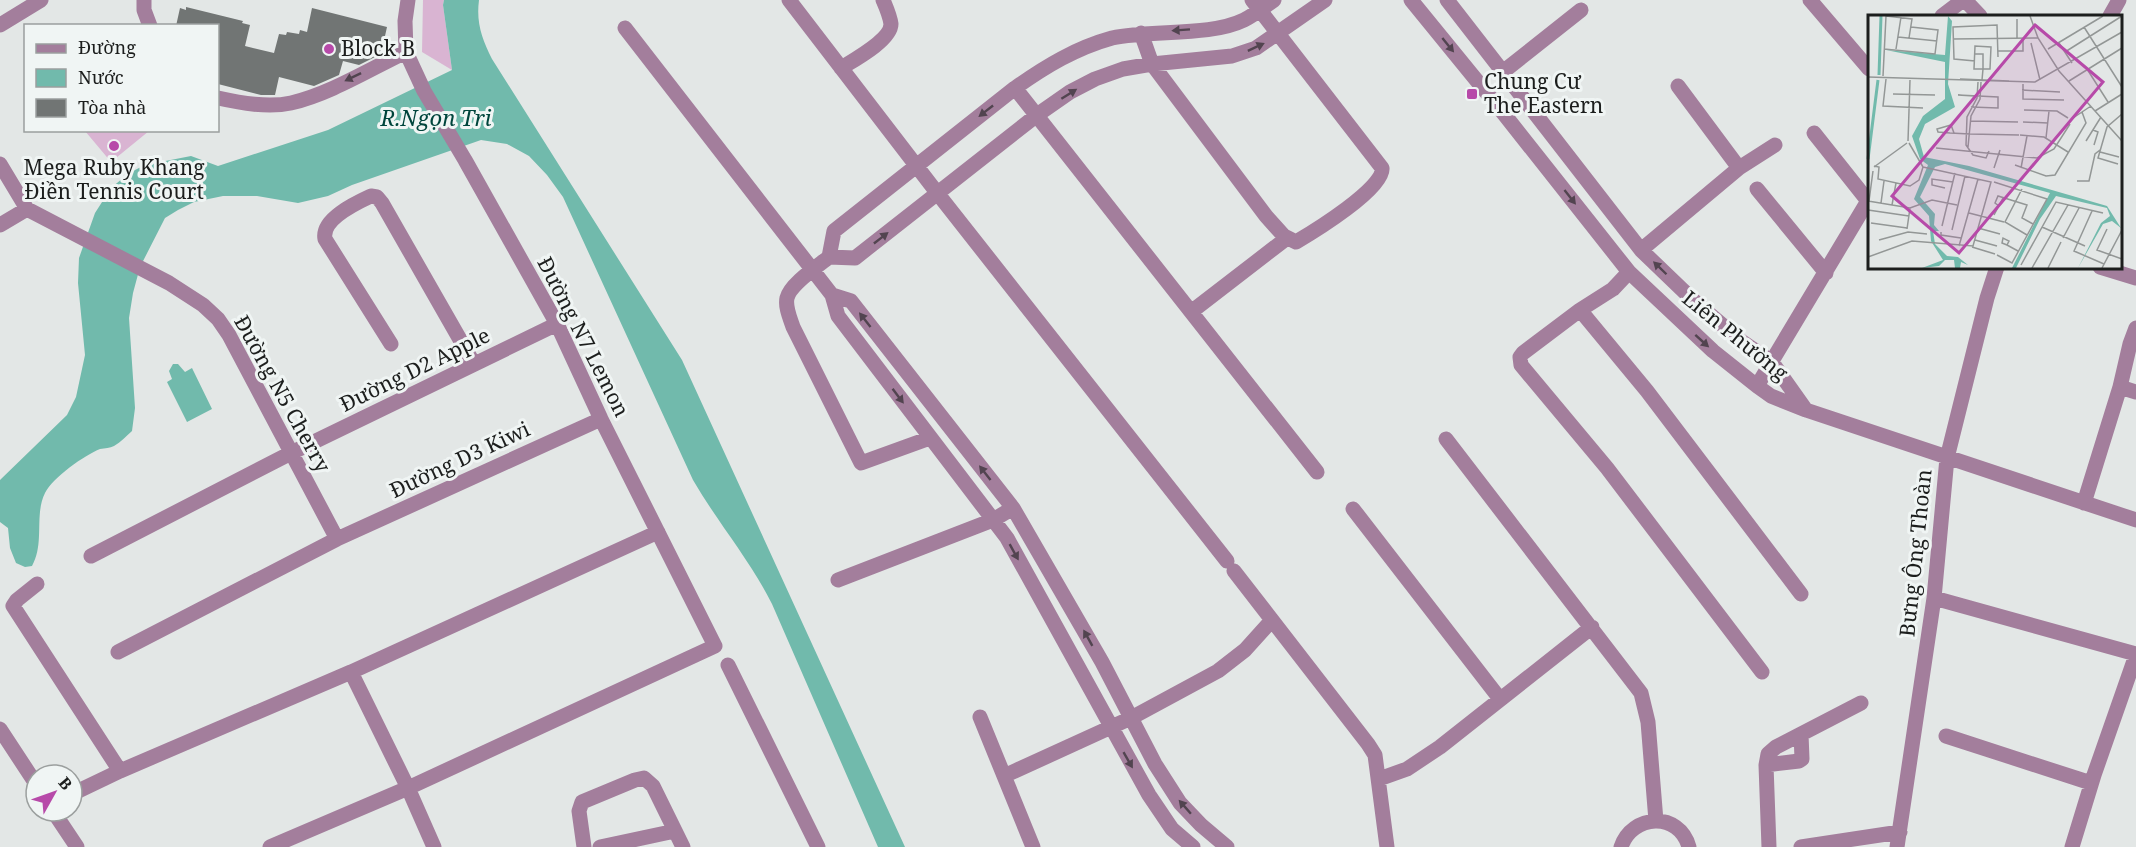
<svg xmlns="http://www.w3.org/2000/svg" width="2136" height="847" font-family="'Noto Serif',serif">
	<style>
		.green { fill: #d9b4d2 }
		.water { fill: #71baac }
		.building { fill: #717574 }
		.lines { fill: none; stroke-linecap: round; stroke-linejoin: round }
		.minor { stroke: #a37e9c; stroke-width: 15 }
		.oneway { fill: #524450 }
		.poi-dot { fill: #b74aa9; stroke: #f0f5f4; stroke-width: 2 }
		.labels { text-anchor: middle; stroke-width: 6; stroke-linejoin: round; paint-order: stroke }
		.poi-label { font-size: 21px; fill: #1c1e1d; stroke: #f0f5f4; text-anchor: start }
		.street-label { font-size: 21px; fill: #1c1e1d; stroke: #f0f5f4 }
		.water-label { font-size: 22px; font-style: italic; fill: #00453c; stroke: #f0f5f4 }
		.inset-river { fill: none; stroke: #71baac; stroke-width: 3 }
		.inset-road { fill: none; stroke: #939796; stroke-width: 1.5 }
		.view { fill: #b74aa9; fill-opacity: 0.15; stroke: #b74aa9; stroke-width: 3 }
		.inset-edge { fill: none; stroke: #1c1e1d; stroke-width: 3 }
	</style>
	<rect width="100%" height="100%" fill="#e3e7e6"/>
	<!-- green -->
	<path class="green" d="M423,0H444L443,5L452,70L422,52Z
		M85,131H149L111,162Z"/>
	<!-- water -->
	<path class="water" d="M444,0H479C476,23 482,39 492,59L682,360L905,847H878L772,604C750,560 718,523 693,480L563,197L547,175L529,156L507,144L481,140L352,185L328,196L298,203L257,196H223L194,202L178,210L165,218L140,267L133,293L129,318L135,408L132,431C126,436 121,442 114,446C110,448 105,448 100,449C85,455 53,477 45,493C34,515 45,543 32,566L25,567L16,563L10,548L8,528L0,522V480L67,415L76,397L85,355L78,283L79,258L95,213L111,188L129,173L145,165L191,156L218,166L328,130L452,70L443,5Z
		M173,364H178L185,372L192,368L212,409L187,422L167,382L172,379L169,371Z"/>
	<!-- building -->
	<path class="building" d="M186,7L243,21L242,23L250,25L245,46L274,53L279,34L286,35L287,32L299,34L300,30L307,32L312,8L387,27L381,54L359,65L343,61L339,75L314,86L279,77L275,95H261L218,84V26H176L180,8L186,10Z"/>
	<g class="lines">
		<!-- minor -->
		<path class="minor" d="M144,0V10L150,26
			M789,0L938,194L1227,561
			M1411,0L1504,114L1629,272L1713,351L1757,386L1771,396L1806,410L2136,520
			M1447,0L1641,250L1693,300L1741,341L1772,362L1806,410
			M1810,0L1869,69
			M1965,0L1980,16
			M1942,16L1963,0
			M2110,16L2119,0
			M0,25L41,0
			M625,28L832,295L838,316L1007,538L1149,795L1172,829L1193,847
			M1141,33L1152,64L1266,216L1284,236L1296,242C1313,232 1385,188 1382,168L1252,0
			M841,68C854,60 891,40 891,24C890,16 886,7 883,0
			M1504,71L1581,10
			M1678,86L1739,168
			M1015,88L1317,472
			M218,98C241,103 268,108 291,103C330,94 370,69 406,52
			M1814,133L1868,201
			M0,164L27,209L169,283L203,305L218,319L229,335L337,539
			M1757,189L1826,273
			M0,225L27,209
			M1641,250L1739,168L1775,145
			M829,257L834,231L1015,88C1046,66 1076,48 1112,38C1152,29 1209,37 1244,20C1254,15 1264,7 1274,0
			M2100,267L2136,278
			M1629,272L1613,289L1580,310L1523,353L1520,357L1521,365L1607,468L1762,672
			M832,295L851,301L1013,508L1102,662L1155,764L1180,803L1201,825L1227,847
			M1580,310L1647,391L1801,594
			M1191,312L1287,238
			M391,344L325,239C321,219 356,203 371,196L377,197L382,203L474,364
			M1757,386L1869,199
			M2120,387L2136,392
			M930,438L861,463L793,327C790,318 785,307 787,298C790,284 818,266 829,257L855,258L1037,115L1070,92L1095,79L1123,69L1152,64L1232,56L1256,48L1325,0
			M1446,439L1641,693L1648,722L1656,821
			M2084,503L2120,387L2130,344L2136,328
			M1353,509L1500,699
			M91,556L291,453L557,324
			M1234,571L1368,744L1375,755L1387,847
			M838,580L993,520L1013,508
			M37,584L17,600L13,606L120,771
			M1934,598L2136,654
			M118,652L337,539L601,419
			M728,665L818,847
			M351,672L408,788L434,847
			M980,717L1033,847
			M0,729L36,784
			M1946,736L2091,783
			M1766,765L1799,761L1802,759L1801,734
			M1004,776L1131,718L1218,671L1245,650L1272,620
			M1379,779L1407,769L1440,747L1592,627
			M72,794L120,771L351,672L658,532
			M53,811L77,847
			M270,847L408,788L715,646L601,419L557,324L465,160L424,91L406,52L405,21L408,0
			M584,847L579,811L582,802L635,780L644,778L653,786L683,847
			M600,847L675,831
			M1621,847C1632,814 1679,811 1689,847
			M1769,847L1766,765L1768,754L1776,747L1861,703
			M1801,847L1900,832
			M1897,847L1934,598L1947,458L1987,298L1997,267
			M2072,847L2094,775L2136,655"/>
	</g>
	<!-- one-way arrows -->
	<defs><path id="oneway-solid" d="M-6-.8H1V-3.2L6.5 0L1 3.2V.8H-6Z" transform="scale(1.5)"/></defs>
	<g class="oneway">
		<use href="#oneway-solid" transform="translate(1181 30) rotate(176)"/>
		<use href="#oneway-solid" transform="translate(1448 45) rotate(51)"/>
		<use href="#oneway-solid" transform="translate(1256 47) rotate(-25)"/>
		<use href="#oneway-solid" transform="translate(353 77) rotate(154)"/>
		<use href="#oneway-solid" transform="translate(1069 94) rotate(-32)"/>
		<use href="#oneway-solid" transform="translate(986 111) rotate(142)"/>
		<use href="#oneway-solid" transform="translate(1570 197) rotate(52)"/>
		<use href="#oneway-solid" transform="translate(881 238) rotate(-38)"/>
		<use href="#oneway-solid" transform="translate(1660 268) rotate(-136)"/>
		<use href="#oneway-solid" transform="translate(865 320) rotate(-128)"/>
		<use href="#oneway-solid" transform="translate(1702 341) rotate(42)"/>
		<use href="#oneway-solid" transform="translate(898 396) rotate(53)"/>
		<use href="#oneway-solid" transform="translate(985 473) rotate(-128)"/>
		<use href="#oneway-solid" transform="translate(1014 552) rotate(61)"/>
		<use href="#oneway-solid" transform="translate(1088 638) rotate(-119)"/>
		<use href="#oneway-solid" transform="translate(1128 760) rotate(60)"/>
		<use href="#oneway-solid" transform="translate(1185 807) rotate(-131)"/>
	</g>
	<!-- markers -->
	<g class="poi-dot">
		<circle cx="329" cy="49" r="6"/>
		<rect x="1466" y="88" width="12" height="12" rx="3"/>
		<circle cx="114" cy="146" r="6"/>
	</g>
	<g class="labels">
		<!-- poi labels -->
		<g class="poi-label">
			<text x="341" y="56">Block B</text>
			<text x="1484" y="89">Chung Cư<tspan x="1484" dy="24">The Eastern</tspan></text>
			<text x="114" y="175" text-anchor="middle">Mega Ruby Khang<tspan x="114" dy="24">Điền Tennis Court</tspan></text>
		</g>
		<!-- street labels -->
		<g class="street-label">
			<text transform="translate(1735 336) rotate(39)" y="7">Liên Phường</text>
			<text transform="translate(583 337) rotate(63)" y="7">Đường N7 Lemon</text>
			<text transform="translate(415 370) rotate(-26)" y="7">Đường D2 Apple</text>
			<text transform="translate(282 394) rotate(61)" y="7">Đường N5 Cherry</text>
			<text transform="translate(460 460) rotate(-25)" y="7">Đường D3 Kiwi</text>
			<text transform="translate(1916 553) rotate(-84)" y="7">Bưng Ông Thoàn</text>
		</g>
		<!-- water labels -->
		<g class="water-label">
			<text x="436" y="126">R.Ngọn Tri</text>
		</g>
	</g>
	<!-- overview -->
	<g transform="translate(1868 15)">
		<rect width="254" height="254" fill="#e3e7e6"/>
		<path d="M80,1L84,6L80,69L87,92L57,109L51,124L56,142L101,151L239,191L253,213L244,206L235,209L210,253L233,208L242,201L239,193L188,181L172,204L148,253H144L182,178L77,149L67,152L52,182L67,199L66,210L71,216H65L67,229L79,241L90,242L100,250L93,247L92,253H87L86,245H77L71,251L54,253L75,245L63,226L61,201L46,184L60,150L52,144L44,121L55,101L77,84V47L18,35L77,40Z" fill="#71baac"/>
		<path class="inset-river" d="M11,60L13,1M0,144L10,65"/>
		<path class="inset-road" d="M18,1L44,4L41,23M162,1L170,23L191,56L254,126M216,12L254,72M30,22L69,26M85,24L170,23M149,24V4M163,28L172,65M191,28L204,48M16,34L67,39L70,15L43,12M28,34L33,2M180,34L235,1M130,36H155V24M197,37L254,1M107,39H115V54H122L123,32L107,31L106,54H115L114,65M107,46L86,44L85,12L129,10L130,42M219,54L240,87M15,61L18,1M0,62L167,67L254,17M18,64L15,91L55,93M92,64L141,66M201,66L254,33M110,67L109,83L99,102L98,130L105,140L118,143L121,136M155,69V84L196,85M154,75L192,77M25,79L67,80M103,92L130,93V82L90,80L106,81M156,95L189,96L200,103M227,96L254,79M205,103L223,91M103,106L150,107M155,107L180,108M225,115L230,117L226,130M86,118L83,110L69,114L70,117L82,118L102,119L151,120M152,120L176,122L200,137M178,123L181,96M40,126L42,65M218,126L233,102M41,128L55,152M100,132L103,101L112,84L113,67M68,133L169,143L186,134L202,109M232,137L251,142M250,149L230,143L239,112L254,99M147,150L178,161L187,160L218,108L214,97M6,151L11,152L10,164L42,171L51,165L55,152M6,152L39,128M126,153L132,135M153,153L159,121M209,166H221L227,139L232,135M126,167L179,184L144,248L129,240M77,173L64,170V164L85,167M154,174L137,207L159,220M0,186L42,193L64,185L89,190M1,186L5,156M13,188L16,166M24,190L28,168M131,191L127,188L130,181L159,190L154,203L165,209M0,195L41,201M224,196L206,236L236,249M101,198L136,207M126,200L135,183M3,208L39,213M74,211L87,158M174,212L217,231M110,213L132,219M39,214L42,193M239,214L229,235L254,244M84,215L97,161M73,217V220L93,223M195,223L211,193M11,225L40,217L59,219M107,225L129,231M139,230L141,226L135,223L134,228L139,230L150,236M91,231L110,164M104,232L127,239M0,242L44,226L105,231L123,167L55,152M153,250L188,187L235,198M164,253L200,190M180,253L193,227M234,253L254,215"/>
		<path class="view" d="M167,10L235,67L91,238L24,181Z"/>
		<rect width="254" height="254" class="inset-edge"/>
	</g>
	<!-- legend -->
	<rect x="24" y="24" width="195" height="108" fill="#f0f5f4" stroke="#9b9f9e" stroke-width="1.5"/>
	<rect x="36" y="44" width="30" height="9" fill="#a37e9c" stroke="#9b9f9e" stroke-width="1.5"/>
	<text x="78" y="54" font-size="18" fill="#1c1e1d">Đường</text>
	<rect x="36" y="69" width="30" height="18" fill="#71baac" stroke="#9b9f9e" stroke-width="1.5"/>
	<text x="78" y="84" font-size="18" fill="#1c1e1d">Nước</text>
	<rect x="36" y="99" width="30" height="18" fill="#717574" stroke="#9b9f9e" stroke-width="1.5"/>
	<text x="78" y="114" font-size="18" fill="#1c1e1d">Tòa nhà</text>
	<!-- north arrow -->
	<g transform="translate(54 793) rotate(50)"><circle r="28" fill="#f0f5f4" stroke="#9b9f9e" stroke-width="1.5"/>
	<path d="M0-4.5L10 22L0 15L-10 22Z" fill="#b74aa9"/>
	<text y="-9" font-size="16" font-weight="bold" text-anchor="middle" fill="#1c1e1d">B</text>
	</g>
</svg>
